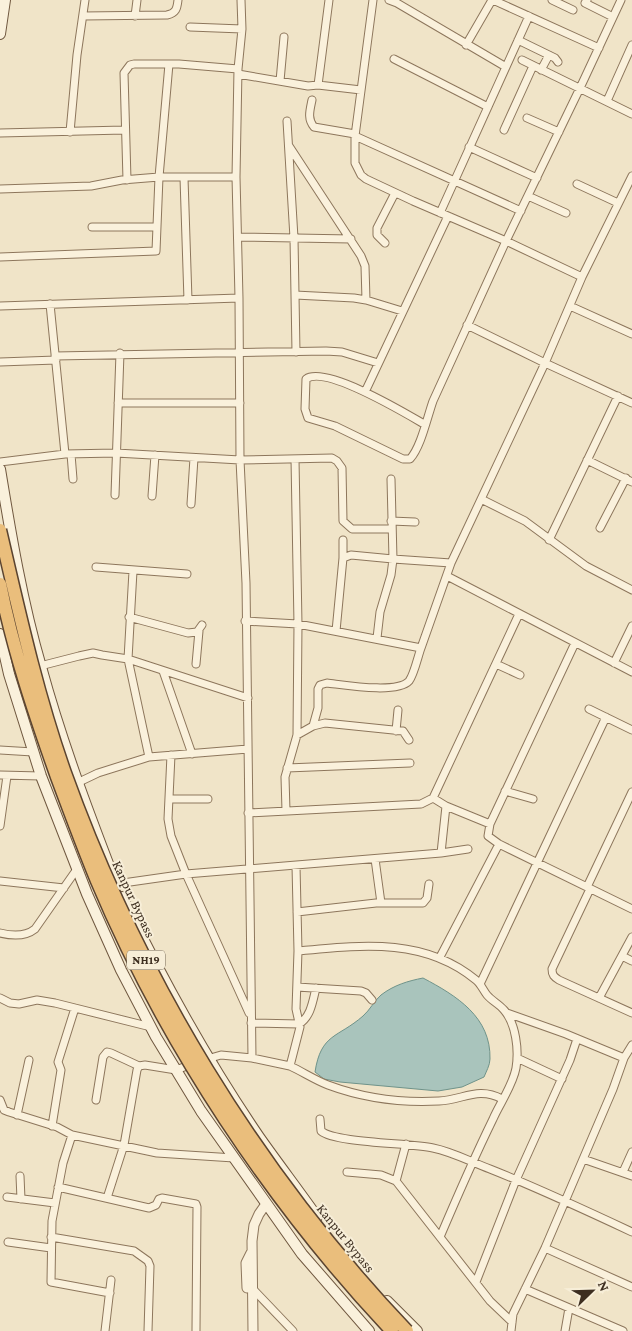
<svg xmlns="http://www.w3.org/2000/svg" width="632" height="1331" font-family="'Crimson Pro',serif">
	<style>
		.water { fill: #a9c4bc; stroke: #6f938a }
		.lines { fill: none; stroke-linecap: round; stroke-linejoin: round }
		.minor-casing { stroke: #8d765c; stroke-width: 9 }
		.tertiary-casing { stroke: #8d765c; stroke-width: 11 }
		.secondary-casing { stroke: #6f573f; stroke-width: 12 }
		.minor { stroke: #faf1dc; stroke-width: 7 }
		.tertiary { stroke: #faf1dc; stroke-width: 9 }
		.secondary { stroke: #faf1dc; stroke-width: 10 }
		.trunk-bridge-casing { stroke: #5b4430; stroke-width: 15; stroke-linecap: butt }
		.trunk-bridge { stroke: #eabe7c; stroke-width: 12 }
		.labels { text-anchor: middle; stroke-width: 4; stroke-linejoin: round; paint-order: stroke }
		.shield { fill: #f7eed8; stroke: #756857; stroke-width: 1 }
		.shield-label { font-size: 12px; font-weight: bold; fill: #3d2e20 }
		.street-label { font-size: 14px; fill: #3d2e20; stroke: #f7eed8 }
	</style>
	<rect width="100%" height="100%" fill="#f0e4c8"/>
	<!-- water -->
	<path class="water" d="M423,978C457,996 491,1017 490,1059C490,1065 486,1072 484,1077L462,1087L438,1091L340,1082L324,1079L315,1072C321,1033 338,1038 363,1016C370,1010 374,1001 381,995C394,985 408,981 423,978Z"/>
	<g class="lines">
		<!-- minor casing -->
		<g class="minor-casing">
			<path id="minor" d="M373,0L355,136V163L361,175L366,179L413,201L506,241L580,88L621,0
				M389,0L397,3L506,67
				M493,0L599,48
				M552,0L573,10
				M587,0L585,3L613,17
				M83,16L167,15C176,13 177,9 178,0
				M135,16L137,0
				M190,27L242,29
				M518,40L555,58L558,62
				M466,45L492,0
				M394,59L488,107
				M522,60L632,114
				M541,70L549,55
				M238,74L308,86L318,85L329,0
				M280,81L284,37
				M318,85L361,90
				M312,100C310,110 307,119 314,127L355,134
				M607,101L632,45
				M527,118L559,132
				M287,121L294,238L296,352
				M504,130L533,66
				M70,132L77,55L85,0
				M0,133L124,130
				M355,136L521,211
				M289,146L361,256L365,266L366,300
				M469,147L537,178
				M632,176L582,277L545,363L632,403
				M184,178L188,300
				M127,180L124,73L130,65L134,64H179L238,69
				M577,184L618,203
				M0,189L91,186L122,180L159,177L169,64
				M528,196L566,213
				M440,213L529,16
				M92,227H157
				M238,237L351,239
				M385,243L377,235V228L395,193
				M0,257L156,251L159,177H236
				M295,295L354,298L366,300L402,311
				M50,304L65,454
				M0,306L239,298
				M570,306L632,334
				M55,356L326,351L342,352L378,363
				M0,362L56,360
				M365,392L448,216
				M118,403H240
				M424,424C405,413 325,365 306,379L305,409L308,418L335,426L403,459H410C421,447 427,418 433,401L506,241L582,277
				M71,454L73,479
				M587,460L632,482
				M0,462L65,454L116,453L240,460L332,458L337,461L342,468L343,521L352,529H391
				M391,479L393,559L451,563
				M115,495L120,353
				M152,496L155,455
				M481,499L525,521L586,566L632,590
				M191,504L194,458
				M391,521L415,522
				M600,528L626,478
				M343,540V558
				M549,540L618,396
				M96,567L187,574
				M133,571L128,659L149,757
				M447,576L632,672
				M129,617L188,633L197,632L202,625
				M245,621L298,624L421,648L451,563L545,363L467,325
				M336,631L343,558L351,555L393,559L391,575L380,612L377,638
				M575,643L490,824L488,836L499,844L632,909
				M614,663L632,626
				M196,664L199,631
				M496,664L520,675
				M40,666L79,656L93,653L102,655L128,659L248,698
				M163,671L192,754
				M589,709L632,730
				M313,726L318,708V689L320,685L327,683C345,685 397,694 409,681C414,675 418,656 421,648
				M396,731L398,710
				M297,735L313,726L325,723L403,731L409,740
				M0,750L33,752
				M171,755L168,819L171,836L186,874L249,1013
				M287,768L410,763
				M0,775L41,776
				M77,783L98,773L149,757L248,749
				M505,791L533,799
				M169,799H208
				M446,806L433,798L519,614
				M286,811L285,777L297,735L298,624L295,459
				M248,813L421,804L433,798
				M0,826L7,776
				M441,853L468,849
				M375,859L381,903
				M0,881L64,888
				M116,884L186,874L441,853L446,806L490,824
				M587,887L632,792
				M590,889L552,969C552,975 554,977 559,980L632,1013
				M297,912L376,903H423L427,898L429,884
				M0,933C12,936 25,937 35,929L77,869
				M298,951C361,945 424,937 476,980C481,984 483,990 487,995C492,1001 499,1004 504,1010C516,1024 519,1050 516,1068C513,1085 500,1103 493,1119C474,1158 457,1197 440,1237
				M622,956L632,961
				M440,957L499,844
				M480,984L606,717
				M297,987L361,991L366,993L372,1000
				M0,998L10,1003L19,1004L37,1000L55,1003L151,1027
				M599,998L632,937
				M507,1013L566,1034L624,1058
				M251,1023L299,1024C311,1017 313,1000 316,988
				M252,1058L290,1066L300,1027L296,1009L298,951L296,866
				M517,1058L562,1079
				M207,1059L221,1055L252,1058L246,583L240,460L239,298L236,177L238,69L242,29L241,0
				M290,1066C303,1072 315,1080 328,1085C363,1098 402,1103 439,1101C463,1100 478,1086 502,1099
				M0,1100L4,1110L9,1112L57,1127L72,1135L157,1153L234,1158
				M96,1100L103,1057L107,1052L111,1053L139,1066
				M17,1115L29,1060
				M320,1119L321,1131C335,1143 410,1143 433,1148C453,1152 471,1162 490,1169C538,1188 585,1210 632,1232
				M52,1126L61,1070L58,1062L75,1008
				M72,1135L63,1163L52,1221L51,1282L110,1293
				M406,1144L396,1181L490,1301L512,1322
				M583,1159L632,1176
				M347,1172L381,1175L396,1181
				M623,1172L632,1152
				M20,1176L21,1199
				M58,1187L149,1208L156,1205L159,1199L162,1198L196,1204L197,1207L196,1331
				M7,1197L55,1203
				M107,1198L124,1145L137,1070L139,1066L145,1065L176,1070L192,1064
				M51,1237L134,1251L148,1261L150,1266L148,1331
				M8,1242L51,1248
				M545,1248L632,1287
				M476,1282L516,1180L570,1060L577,1039
				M250,1286L293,1331
				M525,1289L623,1331
				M105,1331L111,1280
				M511,1331L513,1314L545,1248L613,1089L624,1058L632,1045
				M565,1331L569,1308"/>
		</g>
		<!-- tertiary casing -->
		<g class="tertiary-casing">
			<path id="tertiary" d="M247,1288L246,1263L251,1253
				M253,1331L252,1241L254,1225L259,1214L266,1204"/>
		</g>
		<!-- secondary casing -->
		<g class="secondary-casing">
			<path id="secondary" d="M0,34L5,0
				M0,469C11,536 22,602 41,667C61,740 87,809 114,879
				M0,634L9,674L41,776L87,894L121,970L156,1037L201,1111L302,1254L369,1331
				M122,897C162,979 207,1061 259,1137C278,1164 298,1190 317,1217
				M387,1301L417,1331"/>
		</g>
		<!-- minor -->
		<use href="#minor" class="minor"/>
		<!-- tertiary -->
		<use href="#tertiary" class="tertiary"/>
		<!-- secondary -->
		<use href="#secondary" class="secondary"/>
		<!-- trunk-bridge casing -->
		<g class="trunk-bridge-casing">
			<path id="trunk-bridge" d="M0,530C19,612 37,694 65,773C139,979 256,1172 407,1331
				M0,584C13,650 35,715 57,777C70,812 83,847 97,881C165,1043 272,1204 392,1331"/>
		</g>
		<!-- trunk-bridge -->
		<use href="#trunk-bridge" class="trunk-bridge"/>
	</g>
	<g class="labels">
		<!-- shield labels -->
		<rect class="shield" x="127" y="950.5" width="38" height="19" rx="4"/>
		<g class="shield-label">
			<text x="146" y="964">NH19</text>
		</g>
		<!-- street labels -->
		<g class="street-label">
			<text transform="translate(134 899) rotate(65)" y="5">Kanpur Bypass</text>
			<text transform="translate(346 1238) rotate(51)" y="5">Kanpur Bypass</text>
		</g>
	</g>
	<!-- north arrow -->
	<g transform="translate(592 1291) rotate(67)" stroke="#f7eed8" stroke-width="4" paint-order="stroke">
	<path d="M0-4L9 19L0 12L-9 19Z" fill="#3d2e20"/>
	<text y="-8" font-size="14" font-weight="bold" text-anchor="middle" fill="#3d2e20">N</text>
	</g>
</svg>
